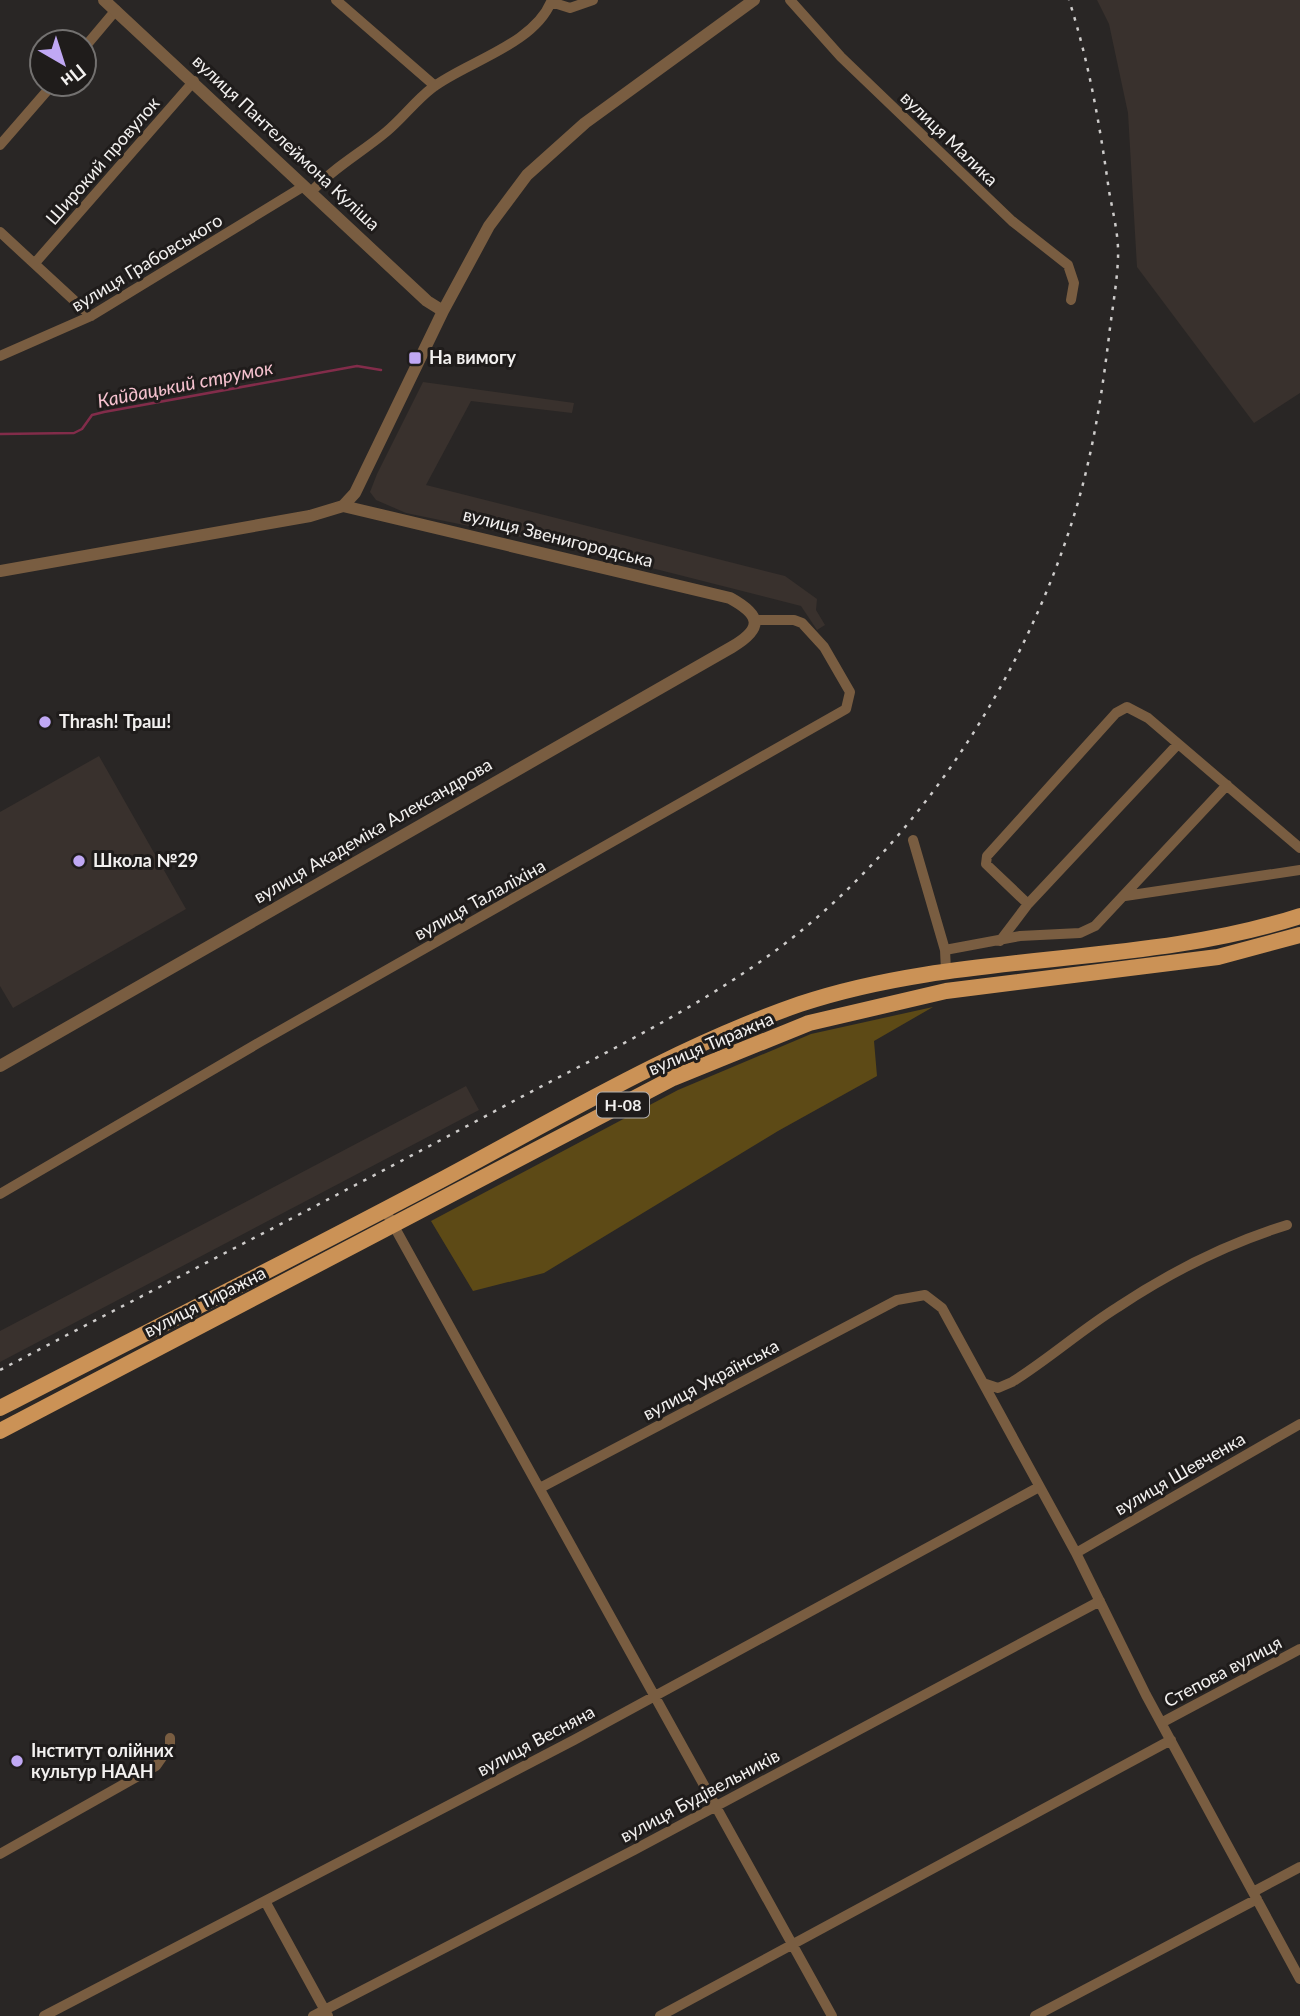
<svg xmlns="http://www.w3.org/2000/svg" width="1300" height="2016" font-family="Lato,sans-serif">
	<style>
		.built { fill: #39312d }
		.forest { fill: #5d4a16 }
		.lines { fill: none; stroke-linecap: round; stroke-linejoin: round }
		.stream { stroke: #822c4a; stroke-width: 2.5 }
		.minor { stroke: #795d41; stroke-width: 10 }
		.tertiary { stroke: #795d41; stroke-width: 12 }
		.primary { stroke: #cb9256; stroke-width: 16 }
		.rail { stroke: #cdcbca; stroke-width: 2.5; stroke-dasharray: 3.5 7; stroke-linecap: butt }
		.poi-dot { fill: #c0a8f4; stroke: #1f1c1b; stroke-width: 2.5 }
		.labels { text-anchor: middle; stroke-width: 6; stroke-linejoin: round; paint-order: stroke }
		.shield { fill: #1f1c1b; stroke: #b3b0af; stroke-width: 2 }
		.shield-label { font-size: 16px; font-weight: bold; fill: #f2f0ef }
		.street-label { font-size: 18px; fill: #f2f0ef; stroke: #1f1c1b }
		.poi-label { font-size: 18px; font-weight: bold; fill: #f2f0ef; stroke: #1f1c1b; text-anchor: start }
		.water-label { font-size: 19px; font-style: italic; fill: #f6c2cf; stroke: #1f1c1b }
	</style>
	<rect width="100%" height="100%" fill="#292625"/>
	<!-- built -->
	<path class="built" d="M1097,0H1300V393L1254,423L1137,267L1128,113L1109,24Z
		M423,382L574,403L572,413L471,401L426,485L785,576L817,599L816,610L825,625L817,630L801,606L565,546L406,513L376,500L370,492L377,474Z
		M99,756L186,909L13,1008L0,986V812Z
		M466,1086L479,1110L0,1362V1331Z"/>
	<!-- forest -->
	<path class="forest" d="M933,1007L874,1041L877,1076L778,1131L544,1273L473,1291L431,1221L678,1090L811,1034Z"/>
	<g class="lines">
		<!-- stream -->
		<path class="stream" d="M0,434L74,433L82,429L92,415L104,412L357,366L381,370"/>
		<!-- minor -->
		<path class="minor" d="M336,0L435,86
			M790,0L841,57L1012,221L1068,265L1074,283L1071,300
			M84,48L116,10
			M0,145L53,84
			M311,192C333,168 361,153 386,132C402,119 415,101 432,88C466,62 533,45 551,2L570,8L593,0
			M0,232L91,316
			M35,263L194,81
			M0,356L91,316L304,186
			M913,840L945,950L946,970
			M1125,896L1300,870
			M1028,904L986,864L987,856L1116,713L1127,707L1148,718L1300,848
			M1000,941L1028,904L1178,744
			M945,950L1020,936L1080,933L1095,926L1227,785
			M0,1194L260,1042L846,709L850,692L824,647L802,623L794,620H756
			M385,1210L832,2016
			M983,1383L998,1388L1012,1382C1049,1359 1081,1330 1118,1307C1172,1271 1226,1244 1287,1225
			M540,1488L897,1300L925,1295L942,1308L1076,1553L1146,1695L1300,1979
			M1076,1553L1300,1424
			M1161,1723L1300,1649
			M0,1854L156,1766L170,1746V1738
			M1253,1892L1300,1867
			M265,1901L328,2016
			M44,2016L574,1740L1039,1487
			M313,2016L634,1850L1100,1601
			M660,2016L1171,1740
			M1035,2016L1257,1899"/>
		<!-- tertiary -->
		<path class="tertiary" d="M104,0L427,301L443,311
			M343,506L355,493L443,311L489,226L527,175L585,123L754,0
			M0,571L310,516L343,506L730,598C761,615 764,628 732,647L0,1066"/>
		<!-- primary -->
		<path class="primary" d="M0,1408C149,1331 298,1256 445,1178C561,1116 676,1047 800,1004C962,950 1140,968 1300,916
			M0,1431L673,1078L809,1023L946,991L1218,957L1300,935"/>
		<!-- rail -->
		<path class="rail" d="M0,1370C170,1281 341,1194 510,1103C607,1051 709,1004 796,935C927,830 1028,669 1076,509C1093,452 1102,394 1109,336C1112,310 1117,284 1118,258C1119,236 1113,213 1109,191C1100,126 1089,62 1069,0"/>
	</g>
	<!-- markers -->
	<g class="poi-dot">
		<rect x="408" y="351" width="14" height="14" rx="3.5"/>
		<circle cx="45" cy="722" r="7"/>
		<circle cx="79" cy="861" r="7"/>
		<circle cx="17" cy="1761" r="7"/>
	</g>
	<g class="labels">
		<!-- shield labels -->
		<rect class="shield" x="597" y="1092.5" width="52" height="25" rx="5"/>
		<g class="shield-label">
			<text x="623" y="1111">Н-08</text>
		</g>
		<!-- street labels -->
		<g class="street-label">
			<text transform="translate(949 139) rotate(44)" y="6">вулиця Малика</text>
			<text transform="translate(286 143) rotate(43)" y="6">вулиця Пантелеймона Куліша</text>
			<text transform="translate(103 161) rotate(-49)" y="6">Широкий провулок</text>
			<text transform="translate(147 263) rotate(-31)" y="6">вулиця Грабовського</text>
			<text transform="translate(558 538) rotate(14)" y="6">вулиця Звенигородська</text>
			<text transform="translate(373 831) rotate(-30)" y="6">вулиця Академіка Александрова</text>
			<text transform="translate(480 900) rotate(-29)" y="6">вулиця Талаліхіна</text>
			<text transform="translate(711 1044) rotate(-23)" y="6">вулиця Тиражна</text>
			<text transform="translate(205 1302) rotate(-27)" y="6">вулиця Тиражна</text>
			<text transform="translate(711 1380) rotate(-28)" y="6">вулиця Українська</text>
			<text transform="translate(1180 1474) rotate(-30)" y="6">вулиця Шевченка</text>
			<text transform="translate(1223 1672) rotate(-28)" y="6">Степова вулиця</text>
			<text transform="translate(536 1741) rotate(-28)" y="6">вулиця Весняна</text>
			<text transform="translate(700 1796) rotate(-28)" y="6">вулиця Будівельників</text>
		</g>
		<!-- poi labels -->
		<g class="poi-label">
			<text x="429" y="364">На вимогу</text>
			<text x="59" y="728">Thrash! Траш!</text>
			<text x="93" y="867">Школа №29</text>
			<text x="31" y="1757">Інститут олійних<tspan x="31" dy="21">культур НААН</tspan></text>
		</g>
		<!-- water labels -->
		<g class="water-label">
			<text transform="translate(185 384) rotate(-11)" y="7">Кайдацький струмок</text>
		</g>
	</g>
	<!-- north arrow -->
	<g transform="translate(63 63) rotate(141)"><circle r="33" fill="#1f1c1b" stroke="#737170" stroke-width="2"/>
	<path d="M0-5L12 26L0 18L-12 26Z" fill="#c0a8f4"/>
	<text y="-10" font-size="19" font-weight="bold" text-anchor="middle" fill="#f2f0ef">Пн</text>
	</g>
</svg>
